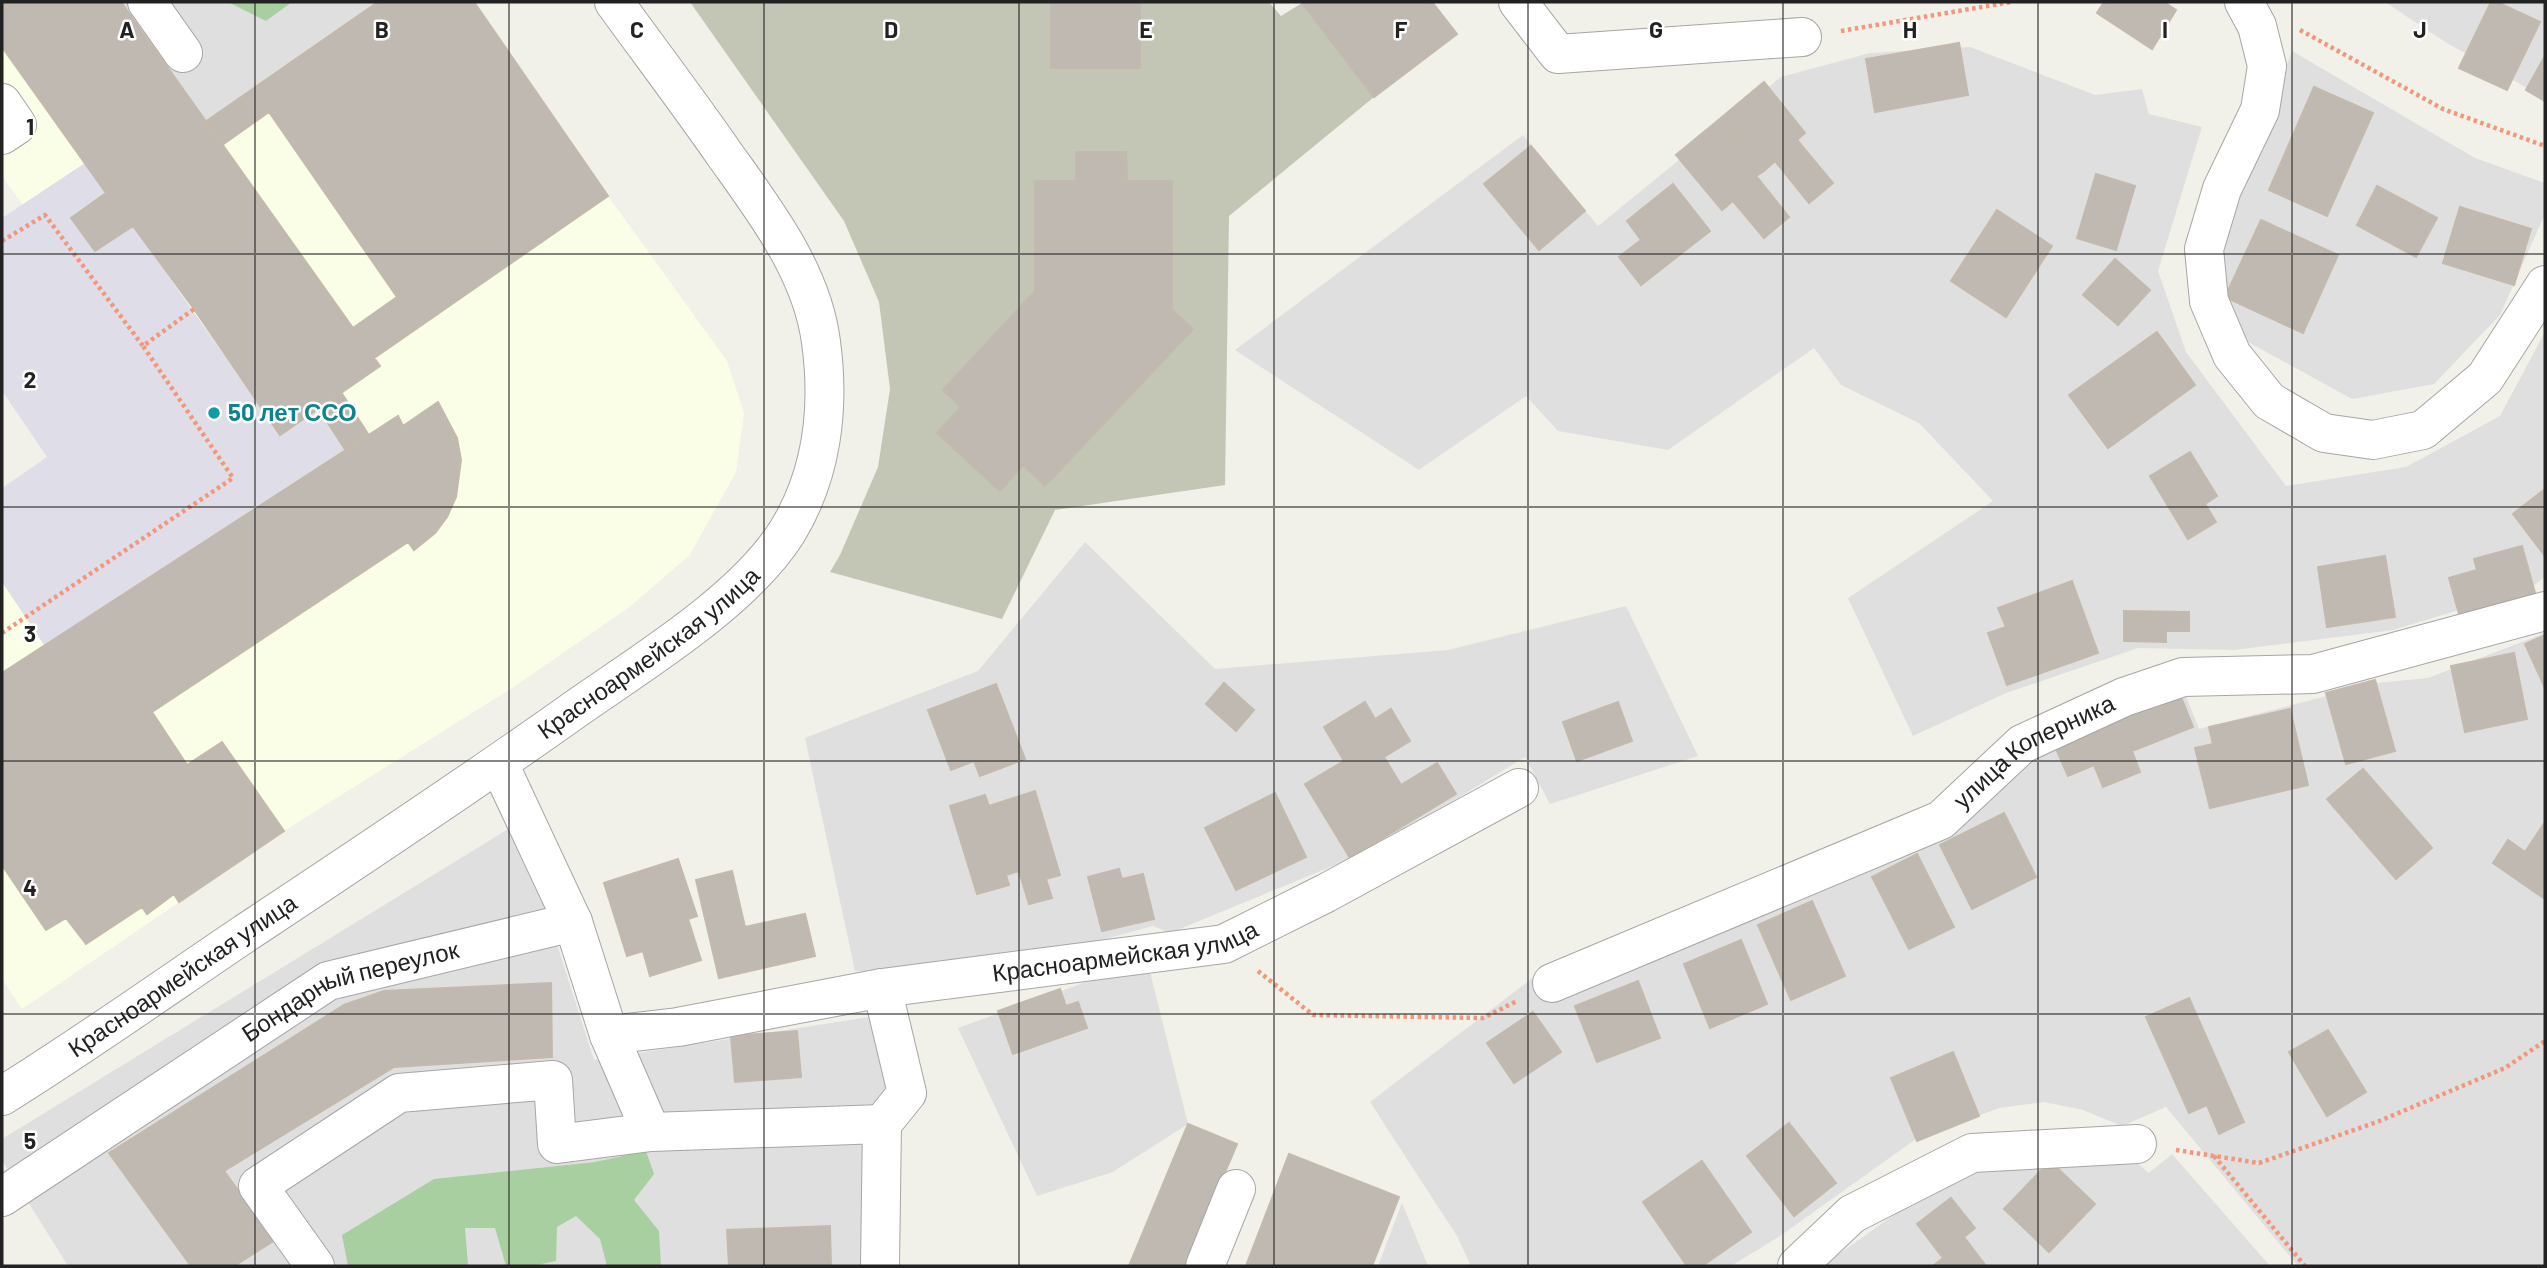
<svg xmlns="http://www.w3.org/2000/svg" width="2547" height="1268" font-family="Barlow,sans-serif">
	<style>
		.residential { fill: #e0dfdf }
		.education { fill: #fbfee6 }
		.construction { fill: #c4c6b5 }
		.forest { fill: #a8cfa0 }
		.plaza { fill: #dfdde7 }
		.building { fill: #bfb9b2; stroke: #c3b9ac; stroke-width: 2 }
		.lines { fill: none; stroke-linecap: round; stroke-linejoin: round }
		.minor-casing { stroke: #a6a6a6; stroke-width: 40 }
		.path { stroke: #f49678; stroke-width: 4.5; stroke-dasharray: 3.5 3.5; stroke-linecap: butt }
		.minor { stroke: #fff; stroke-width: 38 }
		.grid { fill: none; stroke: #222; stroke-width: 2; stroke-opacity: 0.55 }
		.culture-dot { fill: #0f9aa8; stroke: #fff; stroke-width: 2.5 }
		.labels { text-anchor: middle; stroke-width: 5; stroke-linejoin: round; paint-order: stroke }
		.culture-label { font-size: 24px; font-weight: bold; fill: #0d838f; stroke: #fff; text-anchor: start }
		.street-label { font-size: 24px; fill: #222; stroke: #fff }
		.grid-label { font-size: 23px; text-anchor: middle; font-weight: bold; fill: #222; stroke: #fff; stroke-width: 5; stroke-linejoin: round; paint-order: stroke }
	</style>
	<rect width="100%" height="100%" fill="#f1f0e9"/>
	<!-- residential -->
	<path class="residential" d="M121,2H378L205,122Z
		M2385,2H2545V98L2447,43Z
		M1970,47L2095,95L2142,89L2149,114L2202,127L2158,271L2186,352L2286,486L2406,467L2500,416L2545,332V577L2531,588L2393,630L2234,650L2138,648L2006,693L1913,736L1848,598L1993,501L1919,423L1841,385L1814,348L1668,450L1558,431L1526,396L1419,470L1235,350L1523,135L1598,226L1781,77L1870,53Z
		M2292,51L2475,158L2545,183V214L2500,315L2434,384L2352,399L2248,342L2215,301L2232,212Z
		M1085,542L1215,669L1448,650L1626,606L1698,756L1550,804L1525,757L1374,849L1170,933L1153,926L983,972L855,971L805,738L978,671Z
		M2545,633V1266H2298L2166,1107L2122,1126L2083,1110L2044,1102L1999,1108L1916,1139L1780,1236L1731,1266H1471L1457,1236L1370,1102L1551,964H1598L1995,776L2184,691L2199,729L2377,683L2428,678Z
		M518,823L594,1060L882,1015L895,1266H68L2,1160V1139Z
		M1147,960L1188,1124L1113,1172L1037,1196L958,1028Z
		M2118,1147L2149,1173L2172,1154L2270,1266H1822L1970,1161L1977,1173L2000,1158Z
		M1402,1203L1428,1266H1378Z"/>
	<!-- education -->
	<path class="education" d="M2,2H121L205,121L378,2H474L608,196L727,361L744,413L736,472L689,556L628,608L515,686L284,831L22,1009L2,979V488L47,457L2,391V218L23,205L2,176Z"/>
	<!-- construction -->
	<path class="construction" d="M690,2H1269L1281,16L1302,3L1374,97L1229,216L1225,485L1055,510L1002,619L830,572L840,555L878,467L890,389L879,302L844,221Z"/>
	<!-- forest -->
	<path class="forest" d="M228,2H292L266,21Z
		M646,1151L654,1174L634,1200L659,1231L661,1266H607L600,1239L576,1216L557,1227L556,1261L532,1266H506L495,1228H465L468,1265L466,1266H348L342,1235L434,1179L595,1162Z"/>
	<!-- plaza -->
	<path class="plaza" d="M85,163L106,193L71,219L95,251L133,226L280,434L318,408L345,449L44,645L2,582V488L47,457L2,391V218Z"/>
	<!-- building -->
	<path class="building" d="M2,2H121L380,366L280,435L194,309L133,226L95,251L71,218L106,193L2,47Z
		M378,2H474L608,196L374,358L353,328L397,297L269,112L222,145L205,122Z
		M1051,2H1140V68H1051Z
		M1304,2H1432L1457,34L1374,97L1302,3Z
		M2104,2H2164L2176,10L2152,49L2097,13Z
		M2491,2H2497L2540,22L2507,90L2459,68Z
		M1959,43L1968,95L1875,112L1866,59Z
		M2545,56V101L2526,90Z
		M1764,82L1805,133L1797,140L1833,183L1809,203L1775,161L1764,171L1721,118Z
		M2314,87L2373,113L2327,216L2269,190Z
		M1721,118L1764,171L1756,176L1789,217L1764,238L1733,201L1722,210L1676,155Z
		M1531,146L1585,211L1539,250L1484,184Z
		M1076,152H1126L1127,181H1172V310L1193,329L1045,486L1023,465L1000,491L937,433L961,407L943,390L1035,291V181H1076Z
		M2096,174L2135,186L2116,250L2077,238Z
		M1673,184L1710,231L1641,285L1619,257L1641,240L1627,221Z
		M2377,186L2437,218L2416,257L2357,225Z
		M2460,207L2531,229L2514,285L2443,263Z
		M1997,210L2052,246L2006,317L1951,281Z
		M2261,220L2338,255L2303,333L2225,297Z
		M2115,259L2150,290L2118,325L2083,295Z
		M2157,332L2195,385L2108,448L2069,395Z
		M341,392L368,434L345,449L318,408Z
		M438,402L457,438L461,460L456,497L447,517L435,533L414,550L408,542L152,712L187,765L222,742L284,831L179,902L174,894L147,914L142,907L86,944L66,918L46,930L2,865V673L398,416L403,426Z
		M2190,452L2217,496L2205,504L2216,522L2188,539L2150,476Z
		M2545,489V556L2513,514Z
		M2522,546L2535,593L2459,614L2449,578L2477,570L2474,559Z
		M2385,556L2395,617L2327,627L2318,567Z
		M2072,581L2098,653L2007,685L1988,633L2006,627L1998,608Z
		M2124,611L2189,612V631H2166V642L2124,641Z
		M2545,635V688L2525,644Z
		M2514,653L2527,719L2465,732L2451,666Z
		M2375,680L2395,751L2346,764L2326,693Z
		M1224,683L1254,710L1236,731L1206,704Z
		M996,684L1025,759L980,776L974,761L951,770L928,710Z
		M2179,692L2193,727L2132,751L2140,772L2103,787L2094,765L2068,776L2054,744Z
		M1365,702L1375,719L1391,709L1410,741L1384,757L1401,785L1437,763L1456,794L1350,858L1305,784L1344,761L1324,727Z
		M1618,702L1632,741L1577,761L1563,722Z
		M2290,709L2308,785L2210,808L2195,748L2213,744L2209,727Z
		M2363,769L2432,848L2396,879L2327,799Z
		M1035,791L1060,875L1046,879L1052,898L1029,904L1019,871L1006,875L1009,885L977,894L950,806L985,795L989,806Z
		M1275,793L1306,857L1236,890L1205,828Z
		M2004,813L2036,877L1972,909L1940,845Z
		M2545,822V899L2493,863L2508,840L2525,852Z
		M1917,854L1954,927L1909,949L1872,877Z
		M678,859L697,916L688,919L701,960L650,976L643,951L627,956L604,883Z
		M1119,869L1122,879L1143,874L1154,919L1102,931L1088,877Z
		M732,871L745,927L805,914L815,956L719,978L696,880Z
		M1812,901L1845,976L1791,1000L1758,925Z
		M1741,940L1767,1004L1710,1028L1684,964Z
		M1638,981L1660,1038L1597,1062L1575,1006Z
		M551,983L552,1057L394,1067L224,1171L275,1240L234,1266H191L109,1153L344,1005L384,991Z
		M1060,989L1066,1006L1078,1002L1087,1028L1013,1054L998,1011Z
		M2189,998L2244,1122L2219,1134L2207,1105L2189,1113L2146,1017Z
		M1533,1012L1561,1052L1514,1083L1487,1043Z
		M2328,1030L2366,1092L2327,1116L2289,1052Z
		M797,1031L801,1077L735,1082L731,1036Z
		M1953,1052L1979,1116L1917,1141L1891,1078Z
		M1789,1123L1836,1183L1794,1216L1747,1156Z
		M1188,1124L1237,1144L1185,1266H1129Z
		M1289,1154L1399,1197L1372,1266H1246Z
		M1702,1161L1751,1232L1702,1266H1687L1643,1202Z
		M2050,1161L2095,1204L2049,1252L2004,1209Z
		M1951,1198L1975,1228L1964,1237L1986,1266H1933L1943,1258L1917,1224Z
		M830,1226L831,1266H729L727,1230Z"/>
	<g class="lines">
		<!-- minor casing -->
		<g class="minor-casing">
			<g id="minor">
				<path d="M147,2L183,53"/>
				<path d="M1518,2L1558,54L1802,37"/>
				<path d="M2244,2L2257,26L2267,66L2260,110L2222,189L2204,249L2209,301L2232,355L2269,401L2324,433L2373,440L2423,430L2485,378L2545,285"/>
				<path d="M2,103L17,125L2,135"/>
				<path id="s1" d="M573,922L609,1035L678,1027L882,988L1224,944L1326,893L1519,788"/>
				<path id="s2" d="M1552,983L1941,820L2022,744L2124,697L2183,677L2313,674L2545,611"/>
				<path d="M609,1035L651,1132L882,1124L880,1266"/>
				<path id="s3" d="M2,1096C84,1045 164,988 244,934C354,861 463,789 570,713C639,664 742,603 787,532C822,475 830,408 821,342C812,272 765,211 725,155C689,103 651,53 614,2"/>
				<path d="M882,1124L907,1093L882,988"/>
				<path id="s4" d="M2,1197L328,981L573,922L499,764"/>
				<path d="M315,1266L258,1186L399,1093L553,1080L557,1144L651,1132"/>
				<path d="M1205,1266L1236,1189"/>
				<path d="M1797,1266L1852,1214L1972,1153L2137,1144"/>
			</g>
		</g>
		<!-- path -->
		<path class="path" d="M2300,30L2443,109L2545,146
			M1841,31L2011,2
			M2,241L45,215L143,346L194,309
			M2,633L233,478L143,346
			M1258,971L1313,1015L1483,1018L1517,1001
			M2176,1150L2259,1163L2377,1122L2505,1068L2545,1041
			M2214,1156L2305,1266"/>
		<!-- minor -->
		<use href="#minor" class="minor"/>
	</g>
	<!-- grid -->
	<path class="grid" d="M255,2V1266M509,2V1266M764,2V1266M1019,2V1266M1274,2V1266M1528,2V1266M1783,2V1266M2038,2V1266M2292,2V1266M2,254H2545M2,507H2545M2,761H2545M2,1014H2545"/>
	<!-- markers -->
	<circle class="culture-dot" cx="214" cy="413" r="7"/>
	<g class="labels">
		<!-- culture labels -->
		<g class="culture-label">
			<text x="228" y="421">50 лет ССО</text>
		</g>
		<!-- street labels -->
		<g class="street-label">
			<text dy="8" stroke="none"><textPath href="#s3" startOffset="784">Красноармейская улица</textPath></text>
			<text dy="8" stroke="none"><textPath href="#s2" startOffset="539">улица Коперника</textPath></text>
			<text dy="8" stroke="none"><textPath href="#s1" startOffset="642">Красноармейская улица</textPath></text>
			<text dy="8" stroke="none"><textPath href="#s3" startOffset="217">Красноармейская улица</textPath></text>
			<text dy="8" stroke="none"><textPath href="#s4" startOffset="408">Бондарный переулок</textPath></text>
		</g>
	</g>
	<g class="grid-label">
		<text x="127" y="38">A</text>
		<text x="382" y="38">B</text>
		<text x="637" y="38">C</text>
		<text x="891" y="38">D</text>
		<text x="1146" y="38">E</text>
		<text x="1401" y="38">F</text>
		<text x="1656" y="38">G</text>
		<text x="1910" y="38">H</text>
		<text x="2165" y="38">I</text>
		<text x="2420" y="38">J</text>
		<text x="30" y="135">1</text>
		<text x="30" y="388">2</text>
		<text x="30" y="642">3</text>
		<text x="30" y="896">4</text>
		<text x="30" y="1149">5</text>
	</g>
	<!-- border -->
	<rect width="2547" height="1268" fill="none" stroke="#222222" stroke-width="7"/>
</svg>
